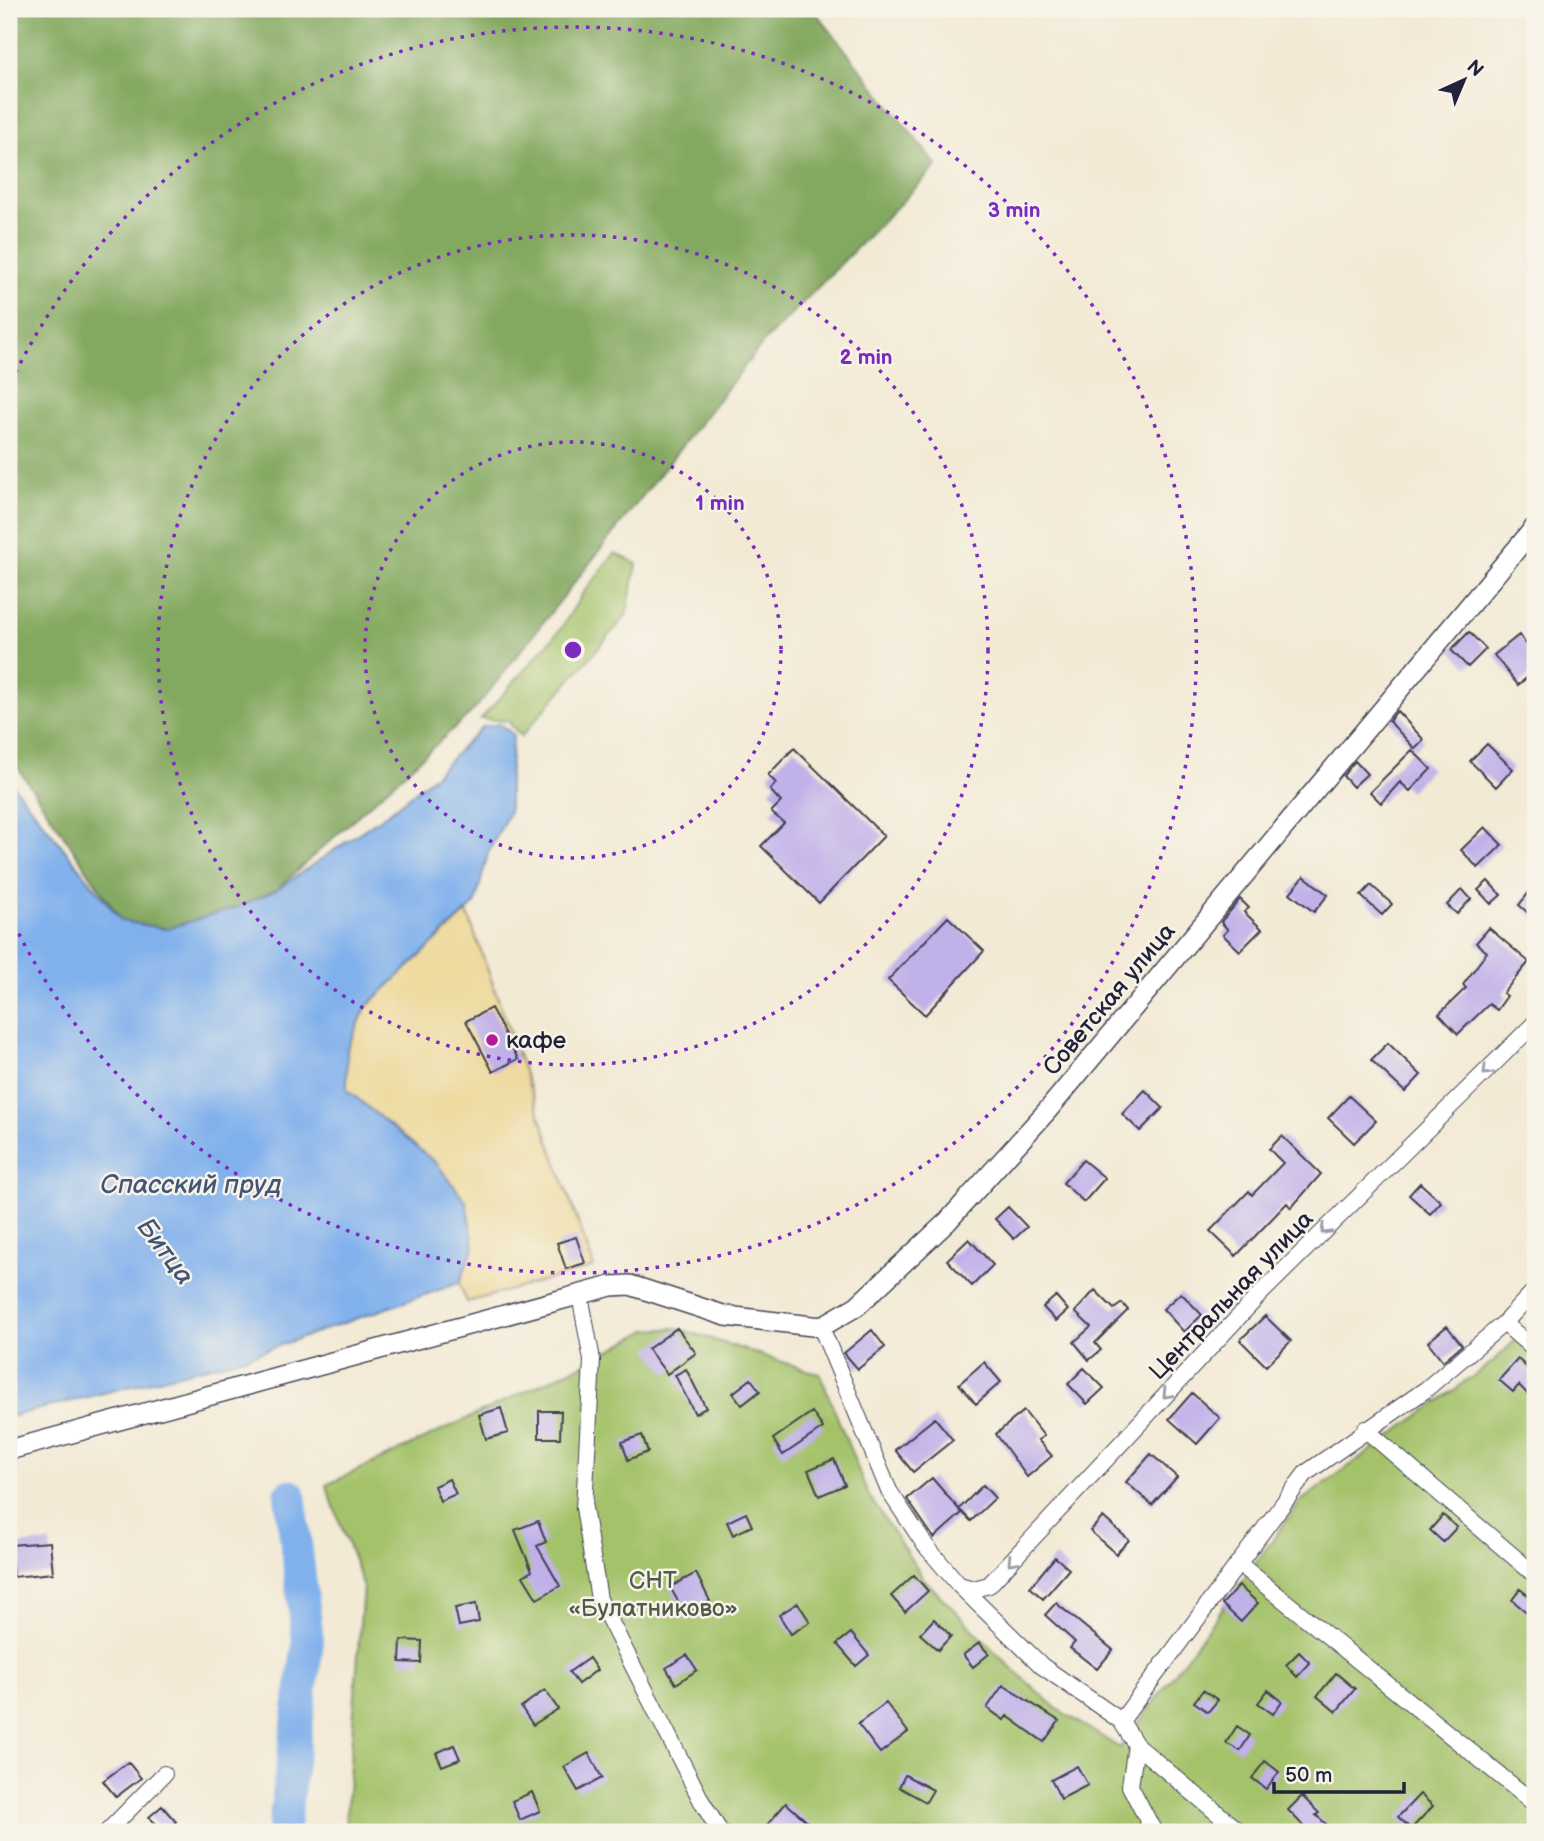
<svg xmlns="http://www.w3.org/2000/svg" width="1544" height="1841" font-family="'Balsamiq Sans',sans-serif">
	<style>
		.green { fill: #a4c26a; stroke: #637252; stroke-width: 2 }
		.forest { fill: #83a85e; stroke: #52654c; stroke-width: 2 }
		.sand { fill: #eeda9e; stroke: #887e6c; stroke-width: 2 }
		.water { fill: #81b1ec; stroke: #526a94; stroke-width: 2 }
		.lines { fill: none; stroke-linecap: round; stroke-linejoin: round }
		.river { stroke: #81b1ec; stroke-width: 32 }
		.building { fill: #c1b1e9 }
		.minor-casing { stroke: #414052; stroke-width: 18 }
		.tertiary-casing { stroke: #414052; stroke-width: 22 }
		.minor { stroke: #fff; stroke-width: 16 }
		.tertiary { stroke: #fff; stroke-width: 19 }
		.oneway { stroke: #9c9ca7 }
		.ring { fill: none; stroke: #7b2cbf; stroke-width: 3.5; stroke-dasharray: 3.5 7 }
		.poi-dot { fill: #b5179e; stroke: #f7f3e8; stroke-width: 2.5 }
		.labels { text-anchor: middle; stroke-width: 5; stroke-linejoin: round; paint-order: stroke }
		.street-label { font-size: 24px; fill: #22223b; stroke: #f7f3e8 }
		.poi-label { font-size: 24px; fill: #22223b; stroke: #f7f3e8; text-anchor: start }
		.park-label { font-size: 24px; fill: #505a4b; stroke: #f7f3e8 }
		.water-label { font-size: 26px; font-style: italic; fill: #435479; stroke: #f7f3e8 }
		.centre { fill: #7b2cbf; stroke: #f7f3e8; stroke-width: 3.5 }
		.ring-label { font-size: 21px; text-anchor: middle; font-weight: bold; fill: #7b2cbf; stroke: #f7f3e8; stroke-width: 5; stroke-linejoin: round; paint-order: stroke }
	</style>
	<rect width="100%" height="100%" fill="#f7f3e8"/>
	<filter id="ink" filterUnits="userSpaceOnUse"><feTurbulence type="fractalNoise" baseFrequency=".0143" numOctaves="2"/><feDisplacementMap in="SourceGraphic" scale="14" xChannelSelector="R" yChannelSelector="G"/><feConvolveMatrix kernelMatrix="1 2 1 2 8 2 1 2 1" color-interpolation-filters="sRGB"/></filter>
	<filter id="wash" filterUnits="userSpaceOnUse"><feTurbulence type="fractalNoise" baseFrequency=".00686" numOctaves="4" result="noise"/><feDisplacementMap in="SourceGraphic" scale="28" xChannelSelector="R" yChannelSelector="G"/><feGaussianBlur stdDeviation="1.57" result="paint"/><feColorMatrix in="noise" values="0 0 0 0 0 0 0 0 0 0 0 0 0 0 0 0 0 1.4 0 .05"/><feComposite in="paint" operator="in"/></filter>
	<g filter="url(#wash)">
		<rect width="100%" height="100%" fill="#f3ead5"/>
		<!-- green -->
		<path class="green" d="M615,553L637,564L626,616L521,737L508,721L481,719L560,630L583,593Z
			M1535,1321V1832H345L363,1585L326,1485L592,1360L647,1330L677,1328L820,1374L868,1494L924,1579L1002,1659L1056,1708L1120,1748L1301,1501L1494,1361Z"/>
		<!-- forest -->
		<path class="forest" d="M9,9H813L937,166L763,343L475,709L276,890L238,907L166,929L122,921L9,755Z"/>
		<!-- sand -->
		<path class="sand" d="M467,912L594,1267L467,1302L459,1283L474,1246L346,1090L347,1049L366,1007Z"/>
		<!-- water -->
		<path class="water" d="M499,724L513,734L509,779V812L488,853L475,904L366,1007L347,1049V1090L436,1163L466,1201L474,1246L459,1283L246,1357L9,1417V780L122,921L166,929L238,907L276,890L391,811L434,776L482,727Z"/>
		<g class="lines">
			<!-- river -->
			<path class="river" d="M283,1832L308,1641L290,1495"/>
		</g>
		<g id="blocks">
			<!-- building -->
			<path class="building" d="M1469,632L1486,649L1468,667L1451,650Z
				M1519,635L1535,655V671L1518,685L1494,655Z
				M1397,711L1424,740L1415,749L1389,721Z
				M1487,744L1513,769L1496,787L1470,761Z
				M794,748L884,836L819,903L761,846L784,823L771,812L781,802L770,790L776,783L768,775Z
				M1412,750L1431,769L1410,791L1400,782L1381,803L1370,792Z
				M1355,761L1367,774L1353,787L1343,776Z
				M1485,827L1502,845L1478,868L1461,850Z
				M1304,876L1328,895L1314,912L1290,893Z
				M1488,881L1501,895L1491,904L1478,890Z
				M1371,885L1392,904L1382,915L1361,896Z
				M1535,885V919L1519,905Z
				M1462,889L1471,899L1457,914L1447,905Z
				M1240,899L1249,908L1244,912L1262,929L1240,951L1223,935L1228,930L1221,922Z
				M948,917L984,951L925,1015L888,980Z
				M1489,928L1529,962L1503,993L1507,996L1497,1010L1489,1004L1458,1034L1439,1014L1466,988L1463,985L1487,952L1476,943Z
				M491,1008L518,1059L493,1072L466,1021Z
				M1388,1043L1421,1075L1405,1092L1371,1060Z
				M1145,1090L1163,1108L1140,1131L1122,1114Z
				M1349,1096L1376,1121L1354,1143L1328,1118Z
				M1282,1136L1321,1174L1291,1208L1287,1203L1236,1256L1210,1231L1249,1191L1252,1195L1283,1163L1269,1149Z
				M1083,1160L1105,1178L1084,1202L1063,1183Z
				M1420,1183L1441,1202L1430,1214L1409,1195Z
				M1008,1207L1027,1227L1014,1239L995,1219Z
				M576,1237L585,1263L566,1269L557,1243Z
				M969,1239L993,1265L972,1286L947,1260Z
				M1095,1290L1114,1309L1122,1303L1128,1310L1095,1343L1101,1350L1089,1360L1074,1342L1091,1327L1075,1312Z
				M1181,1293L1202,1315L1184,1332L1163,1309Z
				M1056,1296L1068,1310L1056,1321L1043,1307Z
				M1265,1316L1291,1341L1266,1366L1240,1340Z
				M1447,1326L1462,1345L1443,1361L1428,1342Z
				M677,1328L696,1353L667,1374L648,1349Z
				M872,1330L885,1347L858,1369L844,1353Z
				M1518,1359L1535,1375V1402L1519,1385L1513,1392L1499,1380Z
				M984,1362L1001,1382L976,1404L959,1384Z
				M1084,1368L1104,1388L1087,1404L1068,1384Z
				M686,1369L706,1408L695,1414L675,1375Z
				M751,1379L760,1391L742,1405L733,1393Z
				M1192,1393L1220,1418L1197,1444L1169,1419Z
				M501,1408L508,1433L486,1439L479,1415Z
				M539,1411H561L560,1438H539Z
				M1024,1411L1044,1436L1038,1440L1052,1456L1027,1477L996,1434Z
				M812,1412L823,1428L783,1455L773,1439Z
				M935,1418L953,1440L913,1472L895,1450Z
				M642,1435L648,1452L628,1460L622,1442Z
				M1151,1454L1177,1477L1152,1505L1126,1482Z
				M834,1459L845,1485L819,1496L808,1470Z
				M932,1478L962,1513L934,1538L907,1499Z
				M449,1479L456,1494L440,1501L434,1486Z
				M983,1485L995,1498L971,1521L959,1509Z
				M746,1513L752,1526L733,1535L727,1522Z
				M1443,1515L1457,1527L1443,1542L1430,1530Z
				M1103,1517L1129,1540L1116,1554L1090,1531Z
				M538,1521L546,1542L537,1546L560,1586L537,1599L523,1576L532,1571L515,1530Z
				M50,1542L53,1573L13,1577L10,1545Z
				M1055,1557L1069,1569L1043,1599L1030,1587Z
				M696,1573L710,1601L685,1614L670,1587Z
				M914,1575L928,1591L905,1612L891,1596Z
				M1239,1586L1258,1603L1241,1622L1222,1604Z
				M1520,1589L1535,1601V1619L1512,1600Z
				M798,1603L810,1622L791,1634L779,1615Z
				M1056,1603L1113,1650L1097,1669L1070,1648L1075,1642L1045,1615Z
				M476,1604L479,1622L459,1626L455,1608Z
				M934,1619L951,1636L938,1650L920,1634Z
				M851,1633L869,1655L856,1666L837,1644Z
				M401,1640L422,1641L421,1663L400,1662Z
				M979,1643L989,1654L973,1667L963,1655Z
				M1299,1652L1310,1663L1297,1677L1286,1665Z
				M687,1655L697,1670L676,1684L666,1668Z
				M589,1658L597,1670L578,1684L569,1672Z
				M1336,1673L1355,1689L1336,1712L1317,1696Z
				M1003,1685L1059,1721L1044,1742L1007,1716L1004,1720L987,1708Z
				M545,1690L558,1709L533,1725L521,1707Z
				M1203,1690L1218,1700L1208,1712L1194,1702Z
				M1268,1690L1282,1701L1273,1714L1258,1703Z
				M886,1703L908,1732L880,1753L858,1724Z
				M1237,1726L1250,1735L1240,1751L1226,1743Z
				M454,1745L460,1759L442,1766L436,1753Z
				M589,1753L602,1778L578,1791L564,1767Z
				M1265,1761L1279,1772L1266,1789L1252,1778Z
				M128,1762L141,1778L116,1797L103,1781Z
				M1077,1766L1088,1785L1061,1799L1051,1780Z
				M905,1775L933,1790L926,1802L899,1787Z
				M532,1792L540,1811L520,1820L512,1801Z
				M1420,1794L1433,1806L1411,1829L1398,1817Z
				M1302,1796L1319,1813L1316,1815L1335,1832H1309L1288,1810Z
				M786,1803L819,1832H775L767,1825Z
				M162,1806L176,1822L164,1832L149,1817Z"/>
		</g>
	</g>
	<g filter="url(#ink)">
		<use href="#blocks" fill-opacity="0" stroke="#414052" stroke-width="2"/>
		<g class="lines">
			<!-- minor casing -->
			<g class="minor-casing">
				<path id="minor" d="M580,1295L592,1360L584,1508L599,1599L702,1802L720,1832
					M1504,1323L1535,1350
					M821,1327L889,1491L925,1545L959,1585L1042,1666L1121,1721L1136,1745L1240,1832
					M1365,1429L1535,1575
					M1238,1563L1535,1804
					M959,1585L974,1589L989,1585L1259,1295L1535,1023
					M1121,1721L1306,1473L1425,1390L1504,1323L1535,1290
					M1136,1745L1130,1786L1154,1832
					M107,1832L164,1774"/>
			</g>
			<!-- tertiary casing -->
			<g class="tertiary-casing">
				<path id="tertiary" d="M9,1450L611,1286L630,1285L726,1316L821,1327L857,1306L947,1222L1047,1111L1535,527"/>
			</g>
			<!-- minor -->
			<use href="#minor" class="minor"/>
			<!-- tertiary -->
			<use href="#tertiary" class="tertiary"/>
		</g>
		<!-- one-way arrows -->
		<defs><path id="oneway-chevron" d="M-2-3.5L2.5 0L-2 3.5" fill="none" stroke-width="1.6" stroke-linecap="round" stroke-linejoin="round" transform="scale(1.75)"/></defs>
		<g class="oneway">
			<use href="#oneway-chevron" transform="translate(1487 1071) rotate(135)"/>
			<use href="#oneway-chevron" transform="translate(1325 1230) rotate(135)"/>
			<use href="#oneway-chevron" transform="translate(1167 1394) rotate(133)"/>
			<use href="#oneway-chevron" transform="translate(1012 1561) rotate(133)"/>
		</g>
	</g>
	<!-- distance rings -->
	<g class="ring">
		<circle cx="573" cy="650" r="208"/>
		<circle cx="573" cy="650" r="415"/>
		<path d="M11 382A623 623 0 1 1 11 918"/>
	</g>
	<!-- markers -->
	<circle class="poi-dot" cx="492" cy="1040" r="7"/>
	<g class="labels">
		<!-- street labels -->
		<g class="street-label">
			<text transform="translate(1109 999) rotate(-50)" y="8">Советская улица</text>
			<text transform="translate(1231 1295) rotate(-46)" y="8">Центральная улица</text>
		</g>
		<!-- poi labels -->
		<g class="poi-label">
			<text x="506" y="1048">кафе</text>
		</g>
		<!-- park labels -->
		<g class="park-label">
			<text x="653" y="1588">СНТ<tspan x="653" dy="28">«Булатниково»</tspan></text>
		</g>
		<!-- water labels -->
		<g class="water-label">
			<text x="191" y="1193">Спасский пруд</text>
			<text transform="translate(166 1251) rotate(53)" y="9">Битца</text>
		</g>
	</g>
	<circle cx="573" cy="650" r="10" class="centre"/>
	<g class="ring-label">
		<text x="1014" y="217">3 min</text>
		<text x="866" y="364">2 min</text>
		<text x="720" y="510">1 min</text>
	</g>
	<!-- margin -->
	<rect width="1544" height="1841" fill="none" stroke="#f7f3e8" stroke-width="35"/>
	<!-- north arrow -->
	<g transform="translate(1464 80) rotate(44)" stroke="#f7f3e8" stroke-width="5" paint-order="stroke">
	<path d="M0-5L12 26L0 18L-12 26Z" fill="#22223b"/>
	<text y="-10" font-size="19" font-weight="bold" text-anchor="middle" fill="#22223b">N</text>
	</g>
	<!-- scale -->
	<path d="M1274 1782v10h130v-10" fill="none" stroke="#22223b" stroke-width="3.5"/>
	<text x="1285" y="1782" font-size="21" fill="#22223b" stroke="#f7f3e8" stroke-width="5" paint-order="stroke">50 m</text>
</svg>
